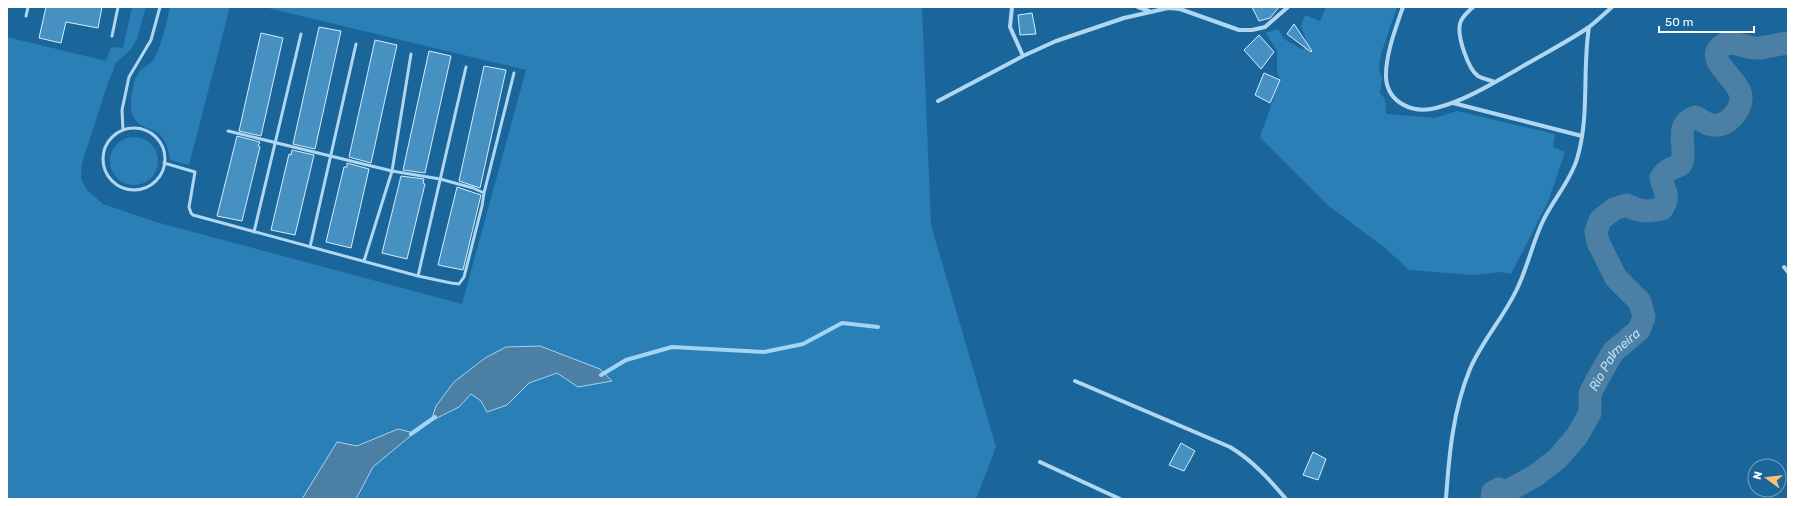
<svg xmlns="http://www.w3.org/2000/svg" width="1795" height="506" font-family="Rubik,sans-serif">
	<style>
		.green { fill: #2a7fb6 }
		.water { fill: #4b7fa3; stroke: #a3d4f3 }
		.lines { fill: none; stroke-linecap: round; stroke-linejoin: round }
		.stream { stroke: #a3d4f3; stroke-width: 4 }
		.river { stroke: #4b7fa3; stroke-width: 23 }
		.building { fill: #4790c2; stroke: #d7edfc }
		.lane { stroke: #b0d7f1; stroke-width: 3 }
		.street { stroke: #b0d7f1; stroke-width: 4 }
		.labels { text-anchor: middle; stroke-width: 3.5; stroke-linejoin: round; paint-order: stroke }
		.water-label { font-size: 13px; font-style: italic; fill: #c0e2f7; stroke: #1a659a }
	</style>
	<rect width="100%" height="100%" fill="#1a659a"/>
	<!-- green -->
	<path class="green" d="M132,7H146L137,39L131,49L116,63L107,86L82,163L81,178L87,190L103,204L156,222L462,304L526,70L264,7H922L931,225L996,447L976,499H7V37L106,61L111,47L123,48Z
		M170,7H230L189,165L170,160C165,120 144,137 133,116C128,108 133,79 139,72C144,66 152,64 155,57C163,41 166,24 170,7Z
		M1326,7H1397L1381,54L1379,68L1382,79L1380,93L1385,99L1386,114L1435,118L1457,111L1555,134L1553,147L1565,152L1548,202L1511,274L1501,272L1473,275L1409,270L1384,247L1330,207L1260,137L1280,80L1277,72V51L1266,33L1278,29L1284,39L1303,50L1306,40L1301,26L1305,15L1320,21Z
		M110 161a24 24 0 1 1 48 0a24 24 0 1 1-48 0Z"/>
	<!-- water -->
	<path class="water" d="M540,346L600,369L612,381L578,387L557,373L529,383L507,405L487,412L481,401L471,394L459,407L431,421L436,406L454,382L485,358L506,347Z
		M398,429L414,433L373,467L356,499H302L337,442L357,446Z"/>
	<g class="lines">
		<!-- stream -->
		<path class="stream" d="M601,375L626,360L672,347L764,352L803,344L842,323L878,327
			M411,434L435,417"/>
		<!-- river -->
		<path class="river" id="s1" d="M1492,499L1493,492L1499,489L1504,493L1535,476L1557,459L1577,436L1590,413V394L1597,380L1613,352L1639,330L1644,317L1640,302L1616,278L1598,242L1596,232L1600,220L1614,209L1627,205C1639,212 1648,212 1662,209C1671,195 1664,192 1661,178C1668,165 1680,169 1682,162C1687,146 1673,125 1695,117C1700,119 1706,124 1712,125C1727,127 1742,111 1741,96C1739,81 1709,62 1718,50C1727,36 1743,48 1755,48C1766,48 1777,44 1788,43"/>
	</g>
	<!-- building -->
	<path class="building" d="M46,7H102L98,28L66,22L61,43L39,38Z
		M1252,7H1279L1270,18L1259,21Z
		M1032,13L1036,34L1020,35L1018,15Z
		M1294,24L1312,51L1311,52L1287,34Z
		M319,27L341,31L315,149L293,144Z
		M261,33L283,38L261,136L239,131Z
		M1259,35L1274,52L1261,69L1244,50Z
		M375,40L397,45L371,163L349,157Z
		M429,51L451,56L425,173L403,170Z
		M484,66L506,70L480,188L459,181Z
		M1264,73L1280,80L1270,103L1255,95Z
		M237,136L260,142L258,146L260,147L242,221L217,216Z
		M292,150L314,155L295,235L271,230L289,154L291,155Z
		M347,163L369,169L351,248L326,242L344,167H347Z
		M401,176L424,179L423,183L425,184L407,259L382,253Z
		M457,187L481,195L463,270L438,265Z
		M1181,443L1195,451L1184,471L1169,465Z
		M1313,452L1326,459L1318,480L1303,475Z"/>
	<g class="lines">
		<!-- lane -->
		<path class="lane" d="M26,16L28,7
			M112,36L118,7
			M103 159a31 31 0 1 1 62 0a31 31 0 1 1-62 0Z
			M123,130L122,110L129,77L151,40L160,7
			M228,131L392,171L440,179L473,188L484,193
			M164,163L195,172L189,207L191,213L193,215L418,276L451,283L459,284L464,277L482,206L484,193L514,73
			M254,232L301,34
			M310,247L356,44
			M364,261L392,171L411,54
			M418,276L466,67"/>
		<!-- street -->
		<path class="street" d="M1012,7L1010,27L1023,56
			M1138,7L1149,11
			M1403,7C1396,27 1385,56 1386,78C1388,103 1413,114 1436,108C1464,101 1492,84 1518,69C1541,55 1566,43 1589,27C1597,21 1604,14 1612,7
			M1473,7C1468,12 1461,17 1460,24C1457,36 1468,69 1478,76C1483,79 1490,80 1495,82
			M938,101L1023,56L1056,41L1124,18L1168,8L1180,9L1239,30H1252L1265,27L1288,7
			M1453,103L1582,136
			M1784,267L1788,272
			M1075,381L1230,447C1252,460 1269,479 1286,499
			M1040,462L1120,499
			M1446,499C1449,455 1453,410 1470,369C1482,341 1503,318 1516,291C1527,269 1532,245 1542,223C1552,201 1570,182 1577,159C1590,116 1582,70 1589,27"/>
	</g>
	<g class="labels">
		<!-- water labels -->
		<g class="water-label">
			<text dy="5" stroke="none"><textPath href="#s1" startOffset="202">Rio Palmeira</textPath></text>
		</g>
	</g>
	<!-- border -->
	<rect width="1795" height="506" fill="none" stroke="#ffffff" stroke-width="16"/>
	<!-- north arrow -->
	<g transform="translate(1767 478) rotate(285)"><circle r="19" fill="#1a659a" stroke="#76a3c2"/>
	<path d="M0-3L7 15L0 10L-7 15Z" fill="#ffc070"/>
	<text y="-6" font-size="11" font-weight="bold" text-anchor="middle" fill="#ffffff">N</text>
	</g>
	<!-- scale -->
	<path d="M1659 26v6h95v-6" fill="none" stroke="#ffffff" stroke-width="2"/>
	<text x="1665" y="26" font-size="12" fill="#ffffff" stroke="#1a659a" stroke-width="3" paint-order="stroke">50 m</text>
</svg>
